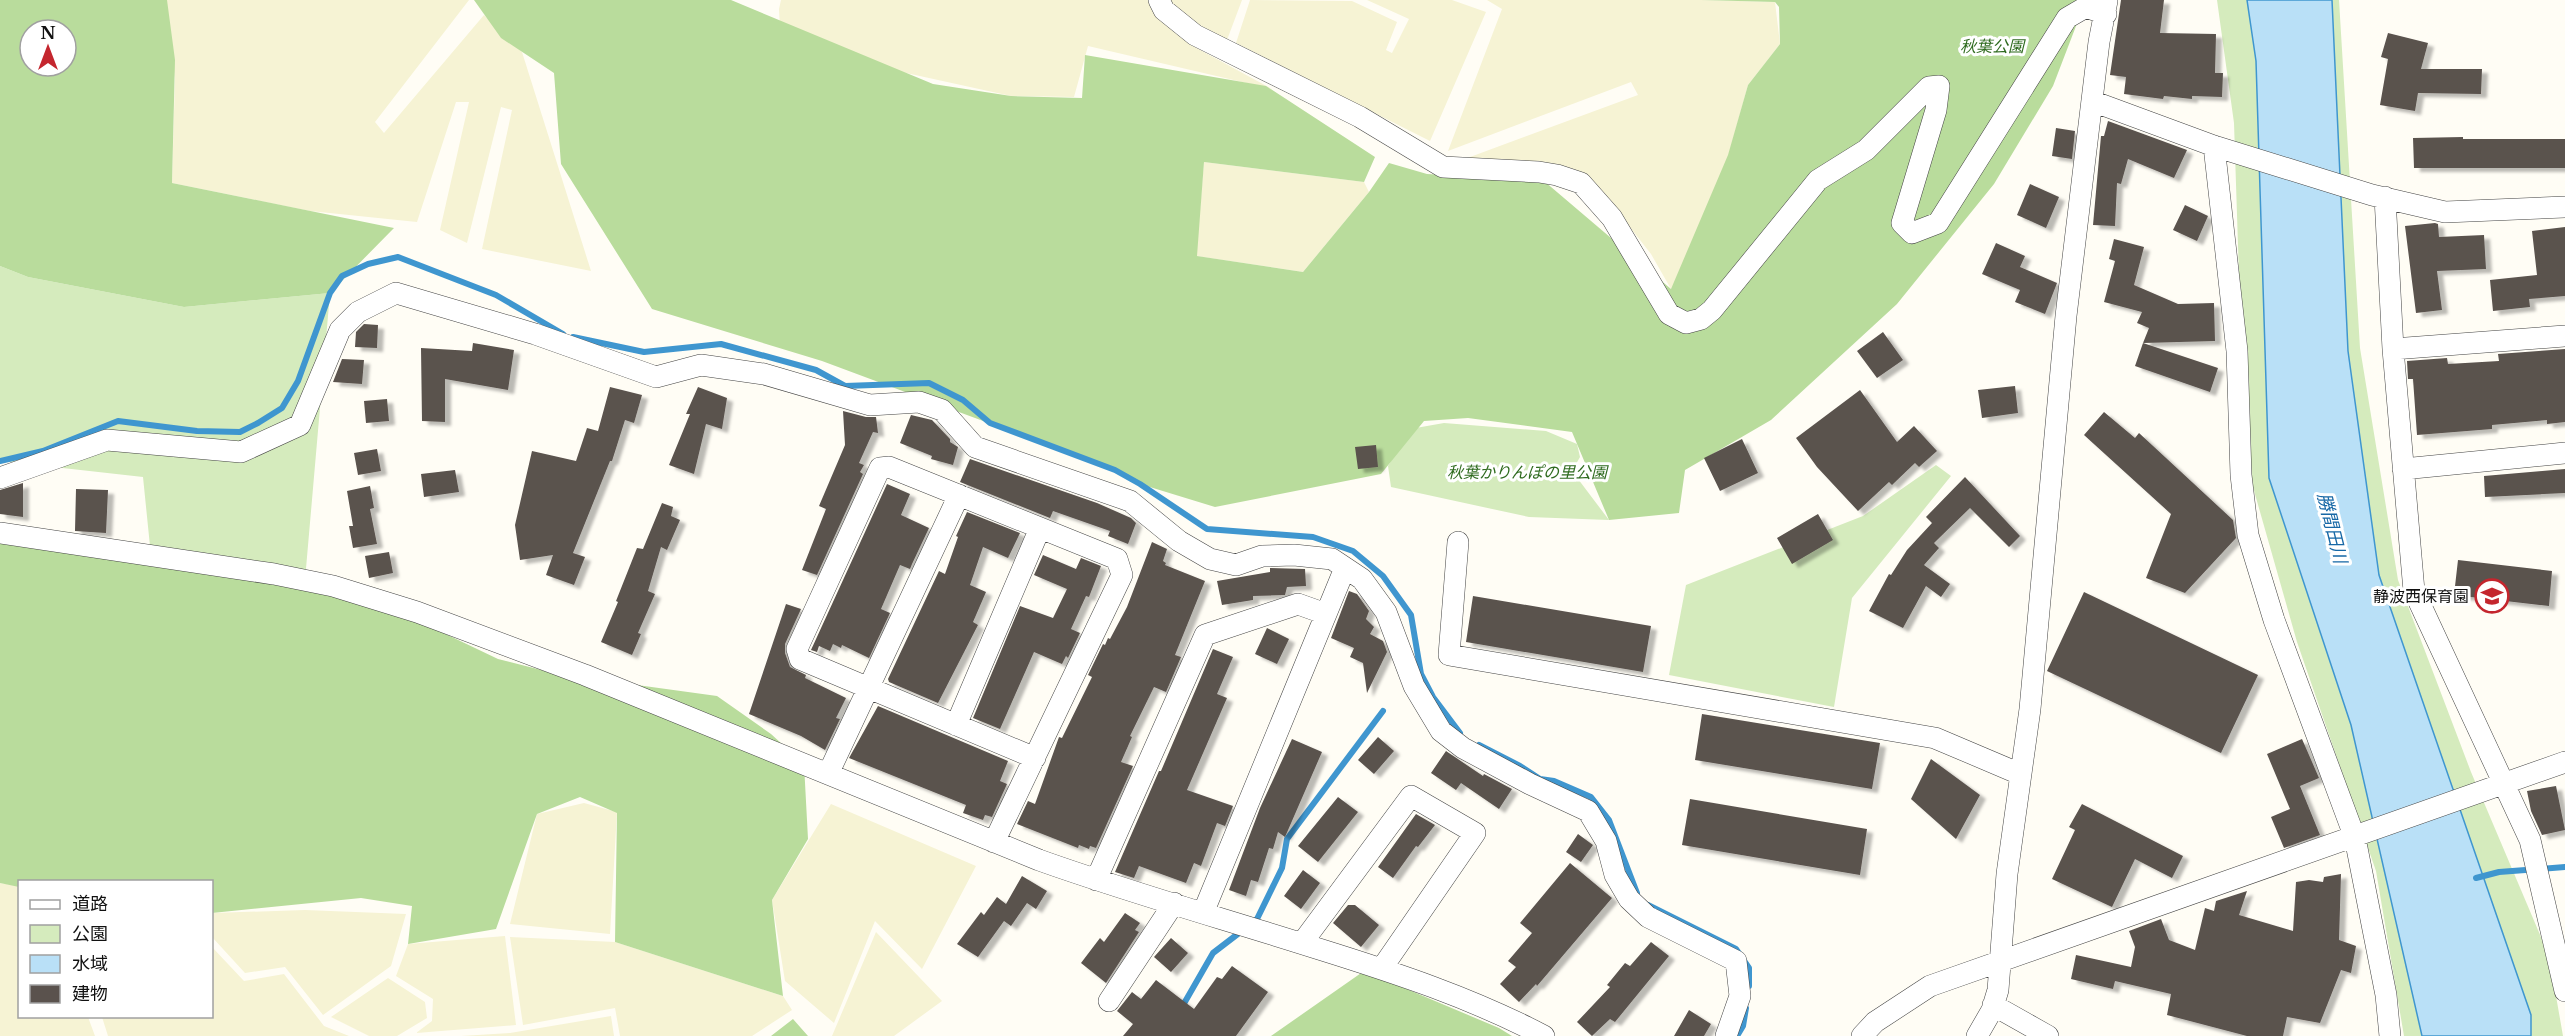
<svg xmlns="http://www.w3.org/2000/svg" width="2565" height="1036" font-family="'Libre Baskerville','Noto Sans JP',serif">
	<style>
		.farmland { fill: #f6f3d4 }
		.green { fill: #d5ebbd }
		.forest { fill: #b9dc9c; fill-rule: evenodd }
		.water { fill: #b9e0f7; stroke: #3f96cf; stroke-width: 1.5 }
		.lines { fill: none; stroke-linecap: round; stroke-linejoin: round }
		.stream { stroke: #3f96cf; stroke-width: 6 }
		.building { fill: #5a524d; filter: url(#shadow) }
		.minor-casing { stroke: #444; stroke-width: 22 }
		.minor { stroke: #fff; stroke-width: 21 }
		.labels { text-anchor: middle; stroke-width: 6; stroke-linejoin: round; paint-order: stroke }
		.park-label { font-size: 16px; font-style: italic; fill: #2f6b1f; stroke: #fff }
		.poi-label { font-size: 16px; fill: #111; stroke: #fff; text-anchor: end }
		.water-label { font-size: 18px; font-style: italic; fill: #1768a6; stroke: #fff }
	</style>
	<defs>
		<filter id="shadow"><feDropShadow dx="6" dy="4" stdDeviation="1.5" flood-color="#0004"/></filter>
	</defs>
	<rect width="100%" height="100%" fill="#fffdf5"/>
	<!-- farmland -->
	<path class="farmland" d="M165,0H469L375,122L384,133L484,15L522,52L591,271L482,249L512,110L501,107L467,243L440,230L469,102H456L417,222L310,211L172,183L175,78Z
		M781,0H1151L1158,13L1191,45L1272,89L1088,46L1074,97L1011,96L897,71L783,87L779,9Z
		M1171,0H1242L1227,40L1174,11Z
		M1250,0L1352,1L1397,22L1386,50L1392,53L1409,19L1367,0H1452L1486,12L1430,141L1236,43Z
		M1487,0H1701L1775,2L1780,44L1748,85L1711,219L1671,289L1651,254L1595,183L1462,160L1638,95L1631,82L1448,151L1502,9Z
		M1204,162L1364,182L1369,192L1303,272L1196,256Z
		M584,803L617,812L610,934L510,924L537,814Z
		M831,804L976,866L922,969L875,921L834,1023L785,981L772,900Z
		M0,883L19,886L20,1016L88,1017L95,1036H0Z
		M305,910L406,914L391,966L323,1015L285,967L245,973L212,937V913Z
		M876,932L942,1001L894,1036H832Z
		M505,936L516,1025L416,1033L432,1021L433,999L396,976L408,944Z
		M510,937L615,942L783,996L792,1010L752,1036H620L615,1008L523,1025Z
		M212,947L244,981L284,974L324,1026L349,1036H108L102,1017L212,1016Z
		M388,978L425,1002L427,1018L397,1036H369L331,1017Z
		M611,1016L614,1036H461L510,1033Z"/>
	<!-- green -->
	<path class="green" d="M2217,0H2339L2360,348L2398,580L2471,772L2549,956L2563,1036H2404L2376,871L2297,642L2245,459L2234,123Z
		M0,266L28,277L184,307L330,293L305,580L151,556L143,477L0,461Z
		M1444,423L1546,431L1577,444L1580,457L1572,471L1609,520L1529,517L1391,487L1388,466L1410,429Z
		M1936,465L1951,476L1852,598L1834,707L1669,675L1686,585L1863,516Z"/>
	<!-- forest -->
	<path class="forest" d="M0,0H167L175,60L172,183L394,228L330,293L184,307L28,277L0,266ZM30,30H66V66H30Z
		M474,0H731L933,84L1011,96L1082,98L1085,55L1266,86L1375,157L1364,182L1204,162L1197,256L1303,272L1369,192L1389,163L1427,174L1544,181L1671,289L1728,155L1748,85L1780,44L1779,7L1775,2L1701,0H2086L2053,86L1994,184L1897,304L1771,420L1685,470L1679,513L1609,520L1572,432L1468,418L1424,421L1381,474L1215,507L1140,484L1115,470L822,361L652,309L561,164L554,73L501,38Z
		M0,531L366,596L498,659L557,674L717,696L771,734L804,764L808,839L772,900L783,996L615,942L617,813L580,797L537,814L496,929L408,944L412,906L361,898L212,913V882H20L19,887L0,883Z
		M1364,971L1499,1028L1512,1036H1271Z
		M793,1019L808,1036H771Z"/>
	<!-- water -->
	<path class="water" d="M2247,0H2332L2348,351L2379,575L2531,1015V1036H2422L2351,725L2269,478L2256,61Z"/>
	<g class="lines">
		<!-- stream -->
		<path class="stream" d="M573,337L644,352L721,344L816,370L845,386L929,383L963,400L990,423L1115,470L1140,484L1207,529L1313,537L1353,551L1383,576L1411,615L1421,674L1433,697L1460,733
			M0,461L43,451L118,421L197,431L240,432L258,423L282,408L298,381L330,293L342,276L368,264L398,257L496,295L563,334
			M1479,745L1520,766L1540,779L1554,781L1591,797L1609,820L1637,893
			M2476,878L2499,872L2565,867
			M1648,905L1736,949L1749,968V986
			M1251,924L1257,919L1282,868L1287,839L1383,711
			M1182,1007L1213,953L1243,930
			M1737,1036L1743,1026L1746,1008"/>
	</g>
	<!-- building -->
	<path class="building" d="M2121,0H2164L2160,33L2216,34L2215,73H2223L2222,97L2192,96V99L2164,96L2163,99L2124,94L2126,77L2110,75Z
		M2388,33L2428,43L2421,69H2482L2481,94L2418,93L2415,111L2380,105L2388,59L2381,57Z
		M2108,121L2187,150L2174,178L2128,159L2121,184L2117,183L2115,226L2093,225L2101,136H2104Z
		M2056,128L2075,131L2072,159L2052,156Z
		M2463,137V139H2565V168H2414L2413,138Z
		M2030,184L2059,197L2046,228L2017,215Z
		M2185,205L2208,216L2197,241L2173,230Z
		M2435,223L2438,224L2439,237L2484,235L2486,269L2437,271L2442,310L2416,313L2405,226Z
		M2565,227V296L2529,299L2530,307L2493,311L2490,280L2537,275L2532,231Z
		M2114,239L2144,247L2134,285L2178,304L2214,303L2215,341L2143,343L2149,328L2137,323L2142,312L2104,302L2115,261L2109,259Z
		M1996,243L2025,256L2020,267L2057,283L2045,314L2015,302L2020,290L1982,274Z
		M364,324L378,325L377,348L355,347L356,332Z
		M1883,332L1903,360L1877,378L1857,351Z
		M473,343L514,350L508,390L445,379V422L422,421L421,348L472,351Z
		M2143,343L2218,368L2210,392L2135,366Z
		M2565,349V422L2547,424V420L2492,425V429L2417,435L2413,379H2408L2407,361L2447,358L2448,364L2499,361L2498,354Z
		M342,359L364,360L362,384L333,382Z
		M2015,386L2018,413L1982,418L1978,390Z
		M610,387L642,395L634,423L625,420L612,461H610L573,553L585,557L574,585L546,575L553,555L520,560L515,525L532,451L576,461L587,428L598,431Z
		M698,387L727,398L722,429L706,424L694,474L669,465L690,414H686Z
		M1860,390L1897,442L1914,426L1937,451L1919,467L1915,463L1892,485L1889,482L1858,511L1817,467L1796,438Z
		M387,399L389,421L366,423L364,401Z
		M843,411L866,417H876L878,433L873,432L859,463L864,465L860,472L863,474L817,575L802,570L826,509L819,506L845,445Z
		M2104,412L2135,438L2139,433L2233,520L2236,538L2185,593L2146,578L2171,514L2084,435Z
		M911,415L932,420L950,439V442L958,447L953,465L931,459L932,456L900,443Z
		M1742,439L1758,473L1720,491L1704,458Z
		M1376,445L1378,467L1358,469L1355,447Z
		M377,449L381,471L358,475L354,453Z
		M970,459L1097,503L1131,518L1136,523L1128,544L1108,536L1110,531L1053,511L1050,518L960,482Z
		M2565,469V493L2485,497L2484,476Z
		M455,470L459,492L424,497L421,474Z
		M1965,477L2020,536L2009,547L1970,508L1934,543L1939,548L1924,565L1950,584L1941,597L1926,586L1903,628L1869,611L1889,574L1891,575L1907,550L1932,523L1926,517Z
		M23,483V517L0,514V490Z
		M887,484L910,494L901,515L929,528L912,564L910,569L900,565L881,609L890,613L869,658L842,645L841,648L833,644L830,651L819,646L817,652L811,650Z
		M370,486L374,508L370,509L377,544L353,548L349,526H353L347,491Z
		M76,489L108,490L106,533L75,531Z
		M662,503L673,507L671,516L680,520L667,550L661,547L648,591L655,594L638,633L641,634L632,655L601,642L618,602L616,601L637,548L643,549Z
		M967,512L1020,533L1008,558L983,547L970,585L986,592L973,622L978,625L938,703L889,682L888,679L939,571L945,574L958,537L956,536Z
		M1818,514L1833,540L1792,564L1777,538Z
		M1152,542L1167,549L1163,561L1166,563L1165,565L1205,581L1175,655L1181,657L1166,692L1154,687L1130,736L1132,737L1121,762L1133,766L1096,848L1090,846L1089,849L1079,845L1078,848L1017,824L1028,801L1035,804L1059,737L1062,738L1092,677L1088,675L1103,644L1105,645L1108,638L1110,639L1127,607Z
		M389,552L393,573L369,578L365,556Z
		M1043,555L1076,569L1081,558L1101,566L1089,597L1086,596L1071,629L1080,633L1068,658L1066,656L1062,664L1034,652L1000,729L973,718L1020,606L1053,618L1067,589L1034,575Z
		M2458,560L2552,571L2549,606L2454,595Z
		M1270,568L1305,569L1306,586L1287,587L1285,595L1253,596V600L1222,605L1217,581L1270,572Z
		M1349,591L1357,594L1369,611L1366,619L1374,627L1370,634L1383,641L1387,652L1367,693L1363,663L1350,657L1354,648L1331,638Z
		M2084,592L2258,675L2221,753L2047,671Z
		M1473,596L1651,626L1643,672L1466,642Z
		M786,604L801,609L785,644V653L790,667L806,675L805,678L846,698L836,718L840,719L825,750L801,736L749,714Z
		M1267,628L1289,639L1277,664L1255,654Z
		M1213,649L1233,657L1217,694L1227,698L1187,790L1233,806L1225,826L1217,823L1201,866L1194,863L1186,883L1139,866L1134,878L1115,872L1159,771H1161Z
		M878,706L1008,761L1000,781L1007,784L992,817L985,815L983,820L963,813L966,805L849,758Z
		M1702,714L1880,743L1872,789L1695,760Z
		M1378,737L1394,751L1374,774L1358,760Z
		M1292,739L1322,752L1285,837L1278,832L1273,849L1269,848L1258,882L1251,880L1246,896L1229,890L1260,808Z
		M2302,739L2319,778L2300,786L2320,835L2284,848L2271,817L2290,809L2267,754Z
		M1446,751L1483,776L1484,774L1512,789L1499,809L1461,783L1456,790L1431,773Z
		M1931,759L1980,795L1956,839L1911,799Z
		M2556,786L2565,830L2542,835L2531,811L2527,791Z
		M1338,797L1358,812L1318,862L1298,846Z
		M1690,799L1867,829L1860,875L1682,845Z
		M2082,804L2183,856L2172,878L2135,859L2112,907L2052,879L2075,830L2069,827Z
		M1416,814L1435,825L1418,847L1416,846L1393,878L1378,867Z
		M1578,834L1593,845L1581,862L1566,852Z
		M1570,863L1612,898L1537,986L1536,984L1519,1002L1500,984L1516,967L1508,961L1532,933L1520,923Z
		M1303,870L1320,883L1301,909L1284,896Z
		M2341,874L2339,940L2356,946L2351,973L2341,970L2320,1023L2287,1017L2283,1036H2247L2167,1015L2171,994L2115,981L2113,989L2071,979L2076,955L2131,967L2135,947L2129,931L2161,919L2169,940L2195,950L2205,908L2214,911L2216,901L2247,891L2239,915L2293,931L2296,882L2309,880L2323,882L2324,877Z
		M1022,876L1047,891L1036,909L1027,903L1011,926L1004,921L978,957L957,944L981,912L984,915L997,897L1006,904Z
		M1348,905H1355L1379,925L1361,947L1333,923Z
		M1125,913L1140,923L1135,930L1139,932L1106,983L1081,963L1100,938L1104,942Z
		M1171,938L1188,953L1171,972L1154,957Z
		M1651,942L1669,956L1615,1022L1610,1019L1592,1036L1577,1022L1610,987L1607,985L1625,963L1630,966Z
		M1232,966L1268,992L1236,1036H1123L1133,1024L1117,1011L1132,992L1141,999L1156,980L1194,1009L1217,977L1222,979Z
		M1689,1010L1711,1024L1704,1036H1674Z"/>
	<g class="lines">
		<!-- minor casing -->
		<g class="minor-casing">
			<path id="minor" d="M1159,0L1164,10L1195,35L1360,117L1443,167L1539,172L1557,175L1581,183L1612,218L1669,314L1686,323L1701,319L1712,310L1818,180L1866,150L1929,87L1939,86L1936,110L1902,223L1912,233L1938,223L2067,18L2086,7L2106,14
				M2092,101L2214,146L2372,195L2445,212L2565,207
				M2214,146L2237,351L2241,475L2248,535L2274,620L2355,838L2386,995L2390,1036
				M2385,197L2393,349L2414,591L2530,840L2565,991
				M2393,349L2565,336
				M2403,469L2565,453
				M0,478L107,440L241,452L300,425L340,330L358,312L396,293L535,334L656,377L701,365L764,374L870,405L919,402L942,410L975,447L1130,501L1179,541L1210,559L1236,565L1262,556L1294,555L1332,559L1362,579L1386,612L1414,686L1441,731L1463,748L1530,784L1588,811L1606,841L1615,875L1629,899L1648,917L1736,961L1740,996L1726,1036
				M0,533L274,574L333,586L417,612L585,675L1039,860C1131,893 1225,919 1319,949C1396,973 1472,998 1544,1036
				M1458,542L1449,655L1935,738L2020,774
				M956,725L1040,528
				M828,774L959,495
				M994,842L1122,575L1117,559L889,467L880,468L797,649L800,659L1035,758
				M1096,880L1205,635L1298,604L1326,614
				M1203,913L1345,568
				M1302,943L1411,796L1475,833L1382,968
				M1109,1001L1174,903
				M1993,1005L2048,1036
				M1862,1036L1875,1022L1930,986L2565,762
				M1977,1036L1992,1010L1998,990L2007,874L2030,709L2066,316L2099,42L2107,1"/>
		</g>
		<!-- minor -->
		<use href="#minor" class="minor"/>
	</g>
	<!-- icons -->
	<defs>
		<g id="school-ring" transform="scale(1.725)"><circle r="9.5" fill="#fff" stroke="#c4262e" stroke-width="1.5"/><path d="M0-5L7-2L0 1L-7-2ZM-4 1L0 2.5L4 1V4Q0 6-4 4Z" fill="#c4262e"/></g>
	</defs>
	<g fill-rule="evenodd">
		<use href="#school-ring" x="2492" y="596"/>
	</g>
	<g class="labels">
		<!-- park labels -->
		<g class="park-label">
			<text x="1992" y="52">秋葉公園</text>
			<text x="1527" y="478">秋葉かりんぽの里公園</text>
		</g>
		<!-- poi labels -->
		<g class="poi-label">
			<text x="2469" y="602">静波西保育園</text>
		</g>
		<!-- water labels -->
		<g class="water-label">
			<text transform="translate(2332 528) rotate(76)" y="6">勝間田川</text>
		</g>
	</g>
	<!-- legend -->
	<rect x="18" y="880" width="195" height="138" fill="#ffffff" stroke="#a0a0a0" stroke-width="1.5"/>
	<rect x="30" y="900" width="30" height="9" fill="#ffffff" stroke="#a0a0a0" stroke-width="1.5"/>
	<text x="72" y="910" font-size="18" fill="#111111">道路</text>
	<rect x="30" y="925" width="30" height="18" fill="#d5ebbd" stroke="#a0a0a0" stroke-width="1.5"/>
	<text x="72" y="940" font-size="18" fill="#111111">公園</text>
	<rect x="30" y="955" width="30" height="18" fill="#b9e0f7" stroke="#a0a0a0" stroke-width="1.5"/>
	<text x="72" y="970" font-size="18" fill="#111111">水域</text>
	<rect x="30" y="985" width="30" height="18" fill="#5a524d" stroke="#a0a0a0" stroke-width="1.5"/>
	<text x="72" y="1000" font-size="18" fill="#111111">建物</text>
	<!-- north arrow -->
	<g transform="translate(48 48)"><circle r="28" fill="#ffffff" stroke="#a0a0a0" stroke-width="1.5"/>
	<path d="M0-4.5L10 22L0 15L-10 22Z" fill="#c4262e"/>
	<text y="-9" font-size="16" font-weight="bold" text-anchor="middle" fill="#111111">N</text>
	</g>
</svg>
